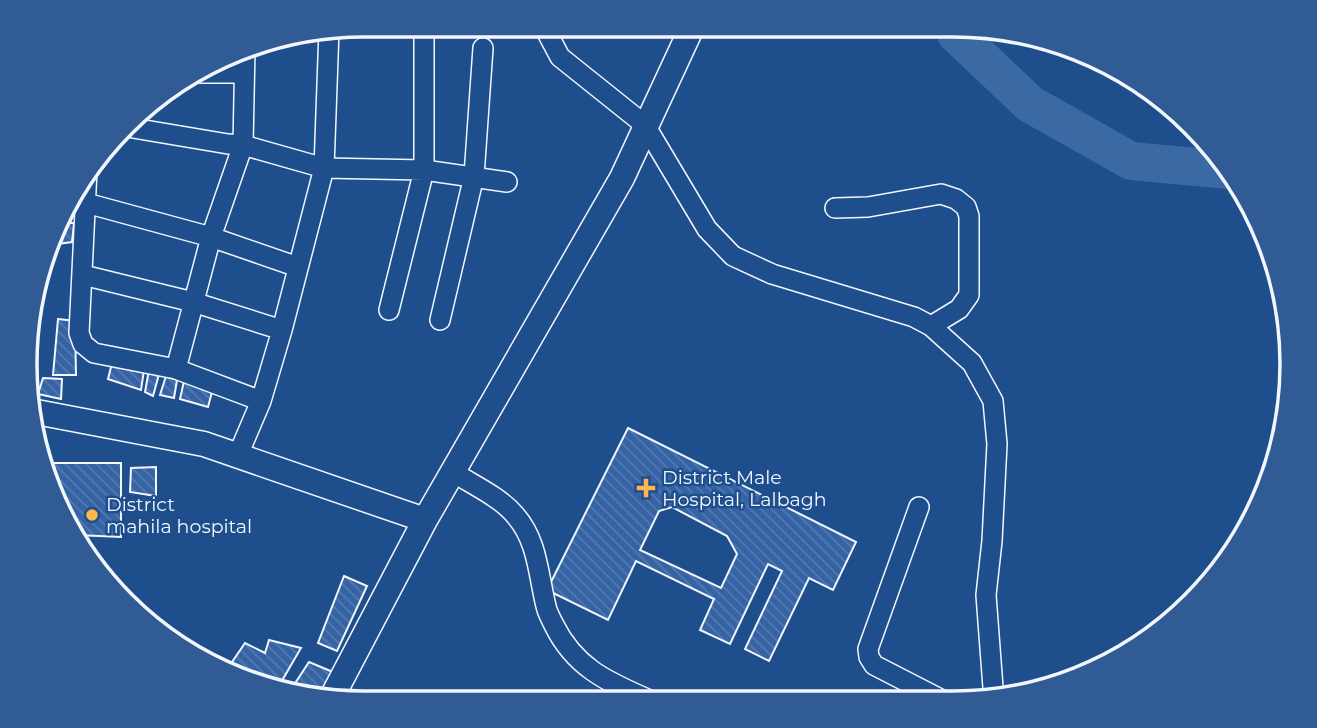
<svg xmlns="http://www.w3.org/2000/svg" width="1317" height="728" font-family="Montserrat,sans-serif">
	<style>
		.lines { fill: none; stroke-linecap: round; stroke-linejoin: round }
		.river { stroke: #3b69a3; stroke-width: 38 }
		.building { fill: url(#building-back-hatch); stroke: #f2f6ff; stroke-width: 2; fill-rule: evenodd }
		.minor-casing { stroke: #f2f6ff; stroke-width: 22 }
		.tertiary-casing { stroke: #f2f6ff; stroke-width: 27 }
		.minor { stroke: #1f4e8c; stroke-width: 19 }
		.tertiary { stroke: #1f4e8c; stroke-width: 24 }
		.poi-dot { fill: #ffb74d; stroke: #1f4e8c; stroke-width: 2.5 }
		.labels { text-anchor: middle; stroke-width: 5; stroke-linejoin: round; paint-order: stroke }
		.poi-label { font-size: 19px; fill: #f2f6ff; stroke: #1f4e8c; text-anchor: start }
		.rim { fill: none; stroke: #f2f6ff; stroke-width: 3.5 }
	</style>
	<defs>
		<pattern id="building-back-hatch" width="6" height="6" patternUnits="userSpaceOnUse" patternTransform="scale(1.75)"><rect width="6" height="6" fill="#3563a3"/><path d="M-1 5l2 2M0 0l6 6M5-1l2 2" fill="none" stroke="#537ab1"/></pattern>
	</defs>
	<rect width="100%" height="100%" fill="#1f4e8c"/>
	<g class="lines">
		<!-- river -->
		<path class="river" d="M954,25L956,34L1030,104L1131,161L1229,170"/>
	</g>
	<!-- building -->
	<path class="building" d="M60,223H74L72,242L50,245Z
		M58,319L75,321L76,375H53Z
		M112,363L144,370L141,390L108,379Z
		M149,370L159,374L153,396L145,392Z
		M166,376L177,380L174,398L160,395Z
		M43,378L62,379L61,399L38,394Z
		M184,381L213,388L208,407L180,399Z
		M628,428L856,542L833,590L809,578L769,661L745,649L782,571L768,564L730,644L700,630L714,599L636,561L608,620L547,590ZM672,507L727,536L737,554L721,588L640,550L659,511Z
		M44,463H121V537L76,535L51,494Z
		M156,467V496L130,492L131,468Z
		M344,576L367,586L337,651L318,643Z
		M269,640L301,648L280,684L228,668L245,643L265,653Z
		M309,662L333,672L321,696L292,688Z"/>
	<g class="lines">
		<!-- minor casing -->
		<g class="minor-casing">
			<path id="minor" d="M543,25L560,57L645,125L707,229L733,256L772,274L914,317L931,326L972,363L993,401L997,444L992,541L986,595L994,701
				M197,73H244
				M127,127L228,144L243,145L324,168L424,170L507,182
				M87,170L79,333L83,344L94,353L176,369L261,401
				M86,203L211,237L298,267
				M835,208L868,207L941,194L956,199L966,207L969,216V295L959,309L931,326
				M83,275L193,302L282,330
				M389,310L424,170V25
				M440,320L474,176L483,48
				M176,369L211,237L243,145L245,48
				M238,455L261,401L282,330L324,168L329,30
				M453,472C473,485 500,497 515,515C538,541 538,574 546,606C547,612 551,619 554,625C576,670 611,683 654,702
				M919,507L868,649L869,657L874,665L944,701"/>
		</g>
		<!-- tertiary casing -->
		<g class="tertiary-casing">
			<path id="tertiary" d="M31,411L204,444L425,520
				M331,699L425,520L622,178L693,25"/>
		</g>
		<!-- minor -->
		<use href="#minor" class="minor"/>
		<!-- tertiary -->
		<use href="#tertiary" class="tertiary"/>
	</g>
	<!-- markers -->
	<g class="poi-dot">
		<path d="M642.5 477.5h7v7h7v7h-7v7h-7v-7h-7v-7h7z"/>
		<circle cx="92" cy="515" r="7"/>
	</g>
	<g class="labels">
		<!-- poi labels -->
		<g class="poi-label">
			<text x="662" y="484">District Male<tspan x="662" dy="22">Hospital, Lalbagh</tspan></text>
			<text x="106" y="511">District<tspan x="106" dy="22">mahila hospital</tspan></text>
		</g>
	</g>
	<!-- crop -->
	<path d="M0 0H1317V728H0ZM364 37H953A327 327 0 0 1 1280 364V364A327 327 0 0 1 953 691H364A327 327 0 0 1 37 364V364A327 327 0 0 1 364 37Z" fill="#305b95" fill-rule="evenodd"/>
	<path class="rim" d="M364 37H953A327 327 0 0 1 1280 364V364A327 327 0 0 1 953 691H364A327 327 0 0 1 37 364V364A327 327 0 0 1 364 37Z"/>
</svg>
